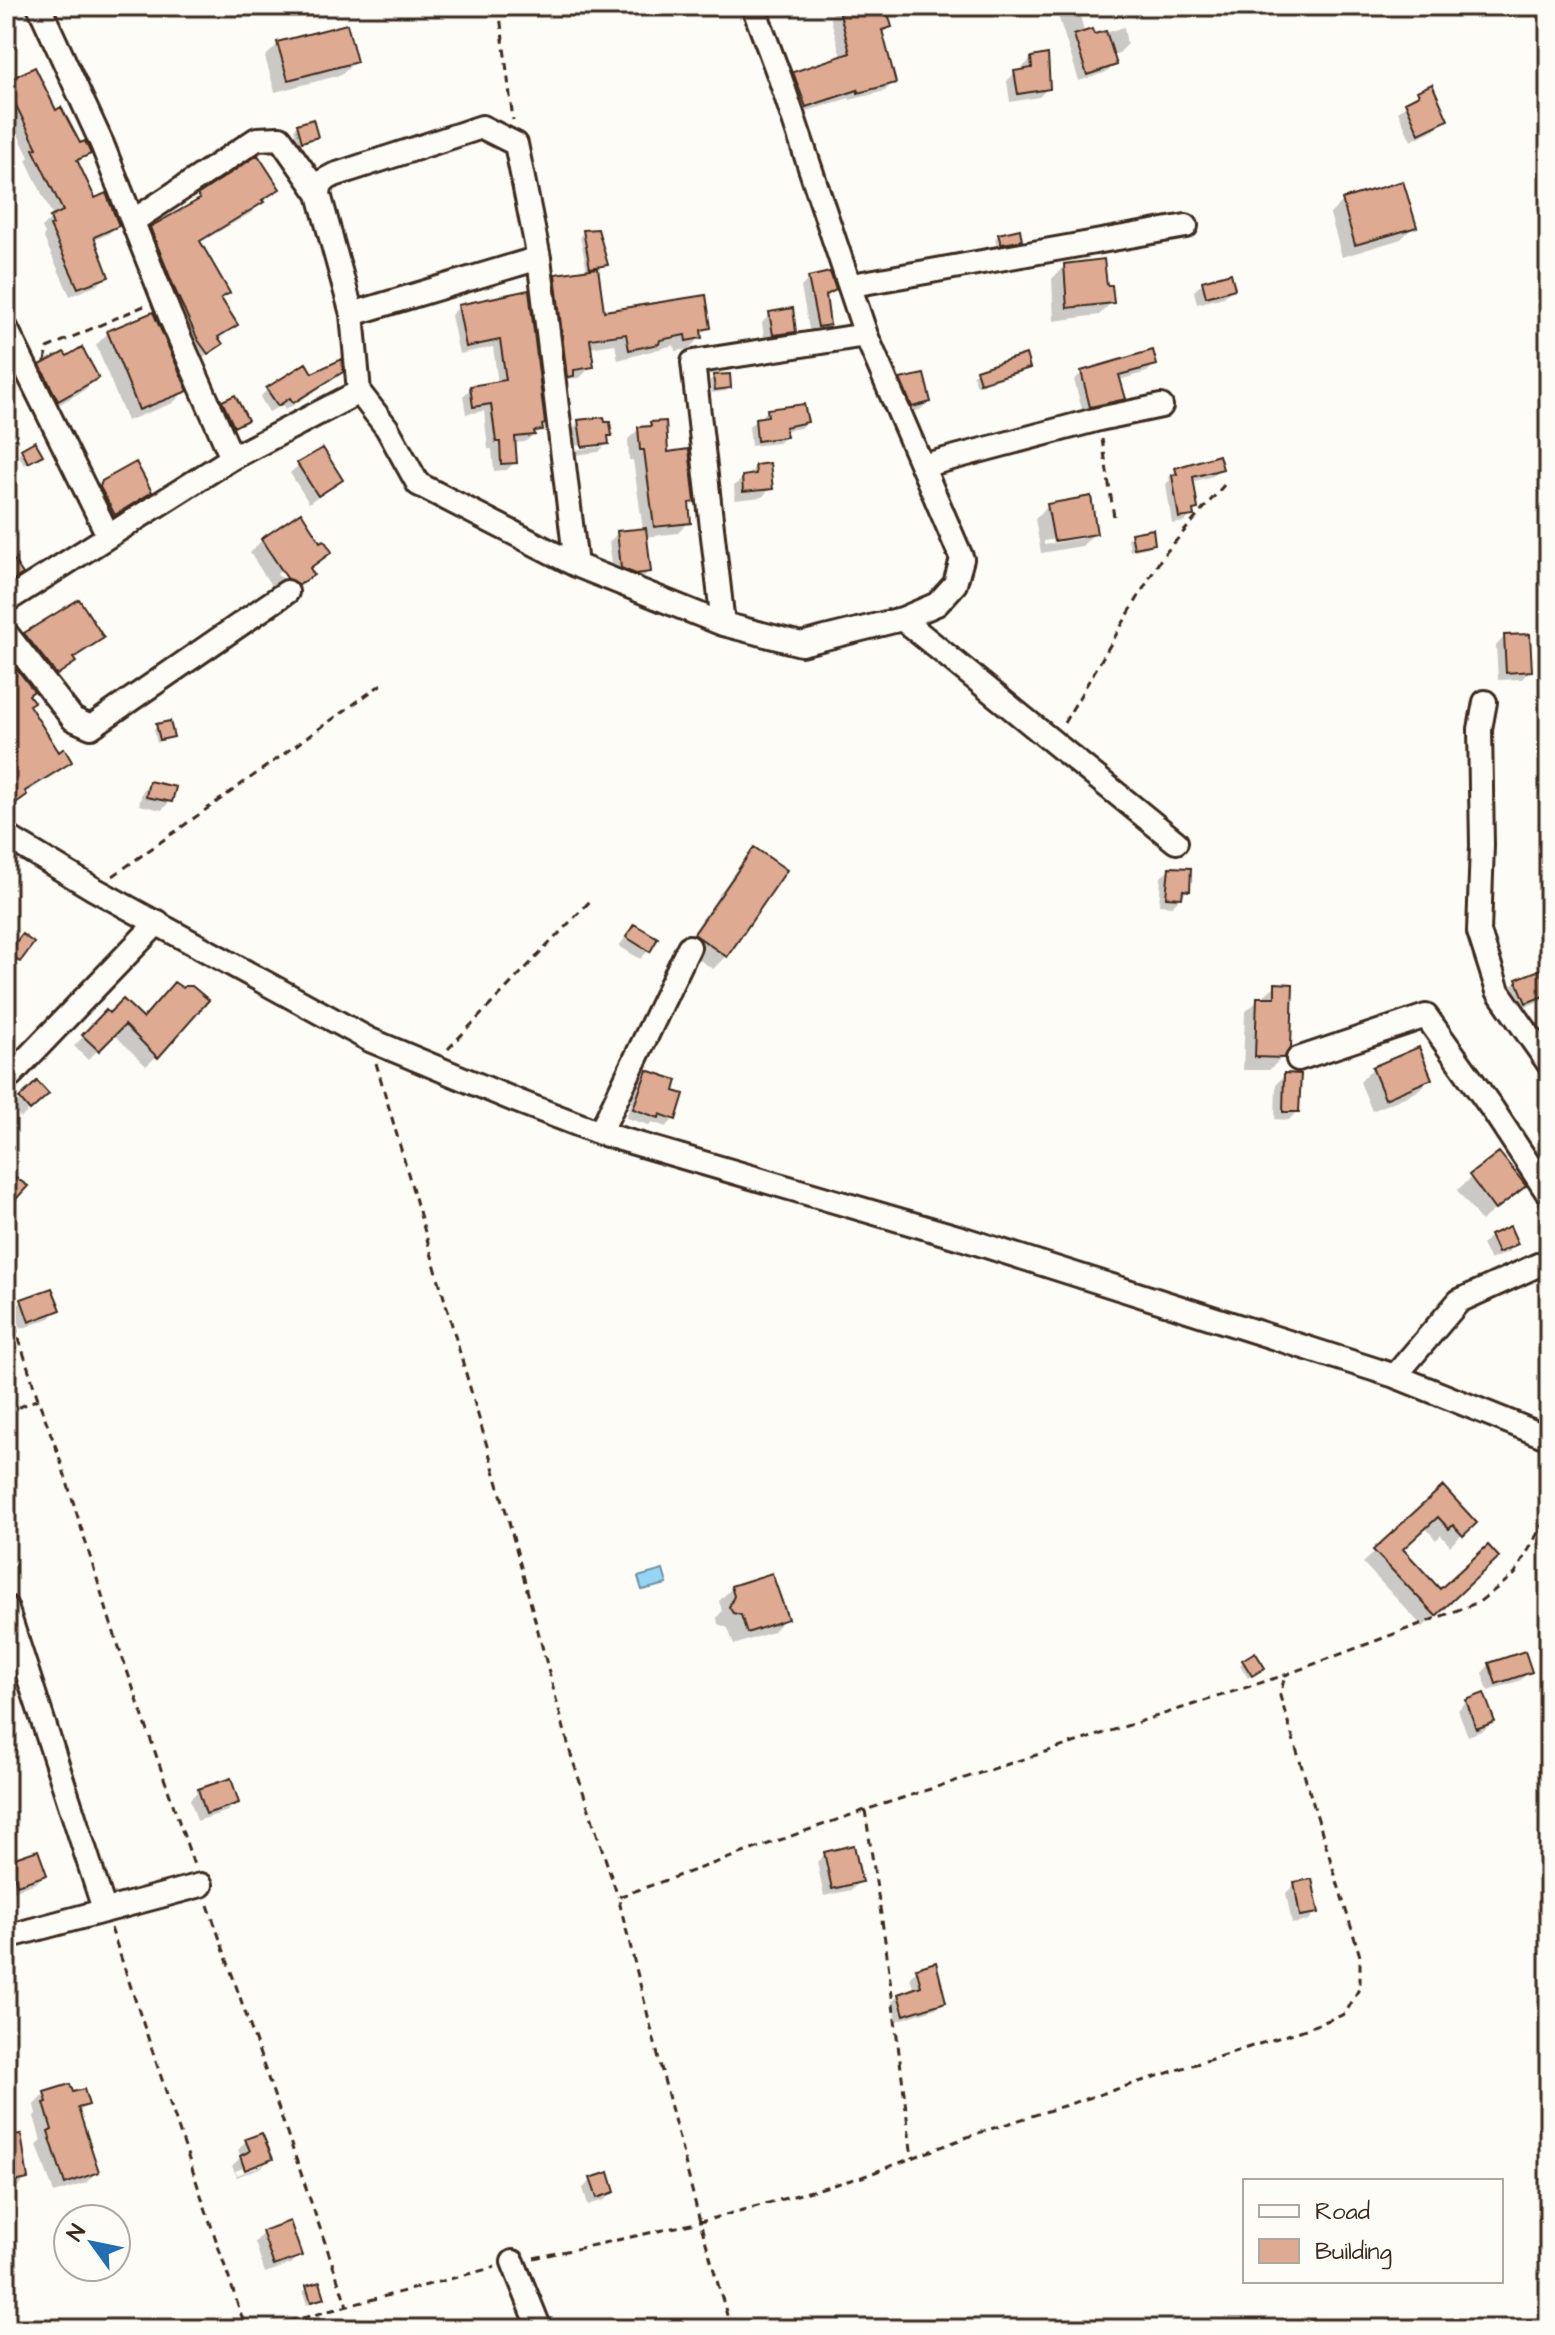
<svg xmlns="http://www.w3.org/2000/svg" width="1555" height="2335" font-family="'Architects Daughter',sans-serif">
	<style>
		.water { fill: #95d6f7; stroke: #7191a0; stroke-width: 2 }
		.shadow { fill: #0003; fill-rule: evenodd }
		.building { fill: #deaa92; stroke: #3b2a1e; stroke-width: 2 }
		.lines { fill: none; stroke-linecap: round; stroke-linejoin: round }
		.minor-casing { stroke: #3b2a1e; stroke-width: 28 }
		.path { stroke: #3b2a1e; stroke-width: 3; stroke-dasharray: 8 6; stroke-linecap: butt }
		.minor { stroke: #fdfcf7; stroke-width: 22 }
	</style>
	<rect width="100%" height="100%" fill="#fdfcf7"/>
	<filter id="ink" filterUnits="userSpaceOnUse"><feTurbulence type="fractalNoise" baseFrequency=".0125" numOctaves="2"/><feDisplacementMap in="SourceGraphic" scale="16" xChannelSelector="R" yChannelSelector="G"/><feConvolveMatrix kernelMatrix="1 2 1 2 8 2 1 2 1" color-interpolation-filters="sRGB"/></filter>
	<g filter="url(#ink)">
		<!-- water -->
		<path class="water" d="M663,1570L667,1584L642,1590L638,1577Z"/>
		<!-- shadow -->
		<path class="shadow" d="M837,6H884L890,26L881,35L893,82L885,91L850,100L849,98L798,114L786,83L794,74L841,57L830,16L838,9Z
			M1055,6H1078L1084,33L1093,37L1124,27L1127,45L1119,53L1111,55L1114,65L1107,72L1079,81Z
			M278,44L355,62L341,75L275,92L265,57Z
			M1031,59L1048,88L1039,97L1010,102L1007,81L1015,73L1024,71L1023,67Z
			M6,83L55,112L79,146L88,153L77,164L94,200L117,225L108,234L93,241L107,276L98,285L70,296L43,236L45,234L42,227L53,217L26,160L29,157L6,110Z
			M1419,93L1446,120L1437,128L1411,141L1398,112Z
			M298,126L316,136L298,144L294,129Z
			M278,188L251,213L199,243L227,293L220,300L235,325L217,340L220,344L197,363L140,239L151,228L187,208L199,197Z
			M1343,201L1414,226L1401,239L1342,257L1330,214Z
			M584,232L606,264L596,269L602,313L709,327L689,349L675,351L674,345L618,360L615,344L589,348L591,366L580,378L568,379L561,386L545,288L556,276L587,271L580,236Z
			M999,235L1020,240L1016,244L997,247L995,239Z
			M1065,265L1106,288L1112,302L1099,315L1054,321L1052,279Z
			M809,279L834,290L825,299L828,324L820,332L810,334L801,287Z
			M1203,283L1232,289L1224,297L1197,304L1194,291Z
			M527,292L541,429L525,442L513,443L515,462L507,470L494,471L492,449H488L484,411L466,414L463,396L471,388L498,384L493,347L459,354L451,315L459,307Z
			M770,314L794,331L786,340L765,343L762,323Z
			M108,333L185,391L173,403L127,421L96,345Z
			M1155,364L1147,372L1119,380L1124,398L1116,406L1083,413L1074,380L1082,373Z
			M41,367L97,378L83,391L44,413L28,380Z
			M1028,367L1024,371L977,386L973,375L977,372Z
			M341,371L333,380L285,410L282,405L269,412L260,397L268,389L311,376Z
			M714,377L729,388L726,391L712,393L710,381Z
			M901,381L928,402L920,410L903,414L893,389Z
			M224,403L246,420L230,430L220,406Z
			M768,411L806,422L800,428L784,431L785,437L778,443L751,446L749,426Z
			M579,422L610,435L607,443L599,452L574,455L573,450L601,447L605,442L573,446L571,431Z
			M651,424L693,501L687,507L689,522L678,533L645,537L649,571L641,580L614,576L609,542L618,533L643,530L633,460H629L628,439L639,429L647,428Z
			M34,444L37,458L24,465L18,454Z
			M299,465L340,480L309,503L290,473Z
			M756,466L771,488L762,497L735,500L734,486L743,478L747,477Z
			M1220,468L1213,476L1192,482L1196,509L1185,522L1172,524L1166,484L1170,480L1169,477L1176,470Z
			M103,483L149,492L136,505L101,527L89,496Z
			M1048,506L1095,533L1082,546L1041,553L1035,519ZM1083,534V538L1044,545V541Z
			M1132,535L1153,543L1149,547L1130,551L1128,538Z
			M262,540L320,544L330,552L309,570L312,575L300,587V583L279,571L277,575L299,587L285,596L274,590L250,553Z
			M1549,599V621L1547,622L1543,604Z
			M78,602L101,637L47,682L16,643L25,634Z
			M1504,637L1530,670L1522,679L1498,680L1496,646Z
			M6,671L27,695V706L58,755L70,761L60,771L24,794L6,811Z
			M157,726L172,736L157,743L154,730Z
			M150,783L170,801L162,810L139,805L142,792Z
			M755,850L726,956L713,969L682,948L741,863Z
			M1169,869L1188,890L1172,906L1159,905L1161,877Z
			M634,926L648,951L640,959L619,946Z
			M19,941L31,944L15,965L6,958Z
			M1541,971L1549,992L1540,1001L1517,1010L1509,989L1518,980Z
			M1276,985L1283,1057L1269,1070H1243L1245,1012Z
			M106,1013L142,1020L157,1056L146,1066L114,1034L88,1060L74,1046Z
			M1549,1015V1031L1544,1020Z
			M1373,1068L1430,1079L1416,1092L1372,1111L1360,1082Z
			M647,1072L671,1092L674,1119L666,1127L652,1122L649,1125L626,1118L639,1081Z
			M1285,1075L1297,1111L1289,1120L1275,1119L1276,1084Z
			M37,1084L46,1094L21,1118L12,1108Z
			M1549,1139V1178L1533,1153Z
			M1499,1154L1523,1186L1481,1221L1457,1190Z
			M1491,1236L1516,1244L1508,1252L1490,1260L1482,1245Z
			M22,1301L58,1310L50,1318L21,1329L14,1309Z
			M1443,1489L1474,1523L1450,1546L1441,1535L1436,1540L1425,1527L1401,1549L1440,1592L1485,1569L1423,1627L1363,1563Z
			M732,1588L785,1619L772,1632L734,1645L728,1628L718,1624L717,1618L722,1611L719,1601Z
			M1243,1662L1258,1671L1248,1678L1240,1665Z
			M1490,1664L1529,1671L1521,1680L1488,1691L1482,1673Z
			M1467,1701L1493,1721L1484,1730L1468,1736L1458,1710Z
			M199,1790L236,1802L228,1811L197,1821L190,1799Z
			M825,1854L860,1881L851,1890L824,1896L817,1862Z
			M10,1861L44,1875L36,1883L9,1892L6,1865Z
			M1295,1884L1316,1912L1308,1921L1292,1924L1286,1893Z
			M917,1970L944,2001L936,2008L897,2021L892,2002L899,1995L914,1991L910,1977Z
			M45,2093L71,2095L87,2104L78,2114L97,2171L86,2183L54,2193L37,2145L41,2141L34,2116L36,2114L34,2105Z
			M8,2138L26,2179L18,2187L6,2189Z
			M246,2141L270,2159L262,2167L237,2177L232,2166L241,2157L238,2150ZM263,2161V2165L237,2175L235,2171Z
			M592,2180L613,2191L605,2200L588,2205L583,2188Z
			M263,2233L300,2256L291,2264L265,2273L255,2242Z
			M307,2288L322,2297L307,2305L303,2292Z"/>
		<!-- building -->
		<path class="building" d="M838,6H886L892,27L882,30L896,83L858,93V90L806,107L793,72L850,53Z
			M347,24L357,62L288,80L277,42Z
			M1092,29L1094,34L1106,31L1117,65L1087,75L1074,35Z
			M1048,54L1050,89L1018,94L1014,71L1032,68L1031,57Z
			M35,67L56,110L61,107L80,143L85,141L91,154L77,160L95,198L106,193L119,226L94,237L109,277L78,288L50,226L53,225L50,217L63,211L33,149L37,148L6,85V81Z
			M1432,84L1448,120L1419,134L1405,102L1419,95L1417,91Z
			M313,119L318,137L302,142L297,124Z
			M258,155L280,189L262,200L264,202L200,241L230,293L221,298L238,325L218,337L223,344L208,354L198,340L176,292L150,227L200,199L197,195Z
			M1403,181L1417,227L1355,245L1342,199Z
			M598,229L608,265L590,268L583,230Z
			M1020,229L1022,241L1001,244L998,234Z
			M1104,259L1107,285H1112L1114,303L1067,308L1064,264Z
			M598,268L604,311L706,295L711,328L701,330L702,338L686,341L685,335L660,340L659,344L629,350L626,334L590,339L594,367L574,370V376L567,377L555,274Z
			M830,272L836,290L826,295L830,325L818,327L808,277Z
			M1231,273L1235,289L1206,297L1202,281Z
			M529,290L545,424L542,425L543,430L534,431L535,435L515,437L517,463L501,464L500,442H496L491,404L473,407L470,386L506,380L500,340L466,347L458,305Z
			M793,308L796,332L773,335L769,312Z
			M153,312L188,391L139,410L107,331Z
			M82,347L99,378L58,401L40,365L64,352L67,356Z
			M1153,350L1157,365L1119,375L1126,399L1090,407L1081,371Z
			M1026,354L1030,368L980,383L976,370Z
			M342,359L343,372L293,403L290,398L278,406L266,388L306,363L312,373Z
			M730,374L731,388L715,390L713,375Z
			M924,374L931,402L912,407L900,379Z
			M235,395L248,420L234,427L222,401Z
			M804,404L808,422L785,427L787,437L757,441L755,418L768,416L767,409Z
			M604,417L605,422H610L612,436H608L609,444L582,447L578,420Z
			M666,421L668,452L689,449L695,502L689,503L691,523L654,527L644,450H640L638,427L651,426L650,422Z
			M35,441L43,455L28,463L21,449Z
			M323,448L343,480L318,496L297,463Z
			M1219,455L1223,469L1193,477L1198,509L1193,510L1194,516L1179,518L1172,475L1177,474L1175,468Z
			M136,462L152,492L115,515L100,487L102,481Z
			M770,463L773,489L743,492L742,476L756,474L755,465Z
			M1091,496L1097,534L1054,541L1047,504Z
			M301,512L320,542L324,540L332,552L310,568L314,575L299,585L287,578L261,539Z
			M646,528L651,572L636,574L621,568L617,531Z
			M1153,529L1155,544L1134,548L1131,533Z
			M6,549L23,574L6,584Z
			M79,599L104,638L73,658L76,662L57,675L24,633Z
			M1530,634L1532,671L1506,673L1504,635Z
			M13,664L34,691L29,695L34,702L29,705L59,752L64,748L72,762L25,791L27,795L6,810V668Z
			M170,721L174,737L160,740L156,724Z
			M149,781L176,787L172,802L146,797Z
			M754,847L787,870L727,957L694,934Z
			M1169,867L1191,868L1190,891L1183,890L1182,898L1166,897Z
			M634,924L658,938L650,952L626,937Z
			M22,934L34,943L20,962L8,954Z
			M1542,969L1549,994L1526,1003L1516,979Z
			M174,982L183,988L185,986H192L209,1000L158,1058L125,1025L99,1051L82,1035L106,1010L109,1013L123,999L143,1018Z
			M1275,983L1293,984L1291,1047L1284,1058L1255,1057L1257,997H1275Z
			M1419,1047L1432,1079L1385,1099L1372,1067Z
			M647,1070L677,1080L674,1091L684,1094L676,1120L660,1114L659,1118L633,1109Z
			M1284,1073L1301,1074L1299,1112H1283Z
			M37,1081L49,1094L30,1111L19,1098Z
			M1499,1152L1526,1186L1495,1210L1469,1175Z
			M6,1171L28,1186L6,1210Z
			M1510,1226L1518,1244L1498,1253L1490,1235Z
			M52,1288L61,1310L29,1322L21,1299Z
			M1443,1486L1477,1523L1463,1536L1453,1525L1449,1529L1438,1517L1403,1549L1440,1589L1488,1545L1499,1557L1436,1616L1373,1550Z
			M772,1573L788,1619L747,1633L741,1615L733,1613L729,1607L734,1596L731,1586Z
			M1525,1651L1532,1672L1496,1684L1489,1663Z
			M1255,1652L1265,1668L1252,1676L1242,1660Z
			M1484,1693L1495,1722L1476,1729L1466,1700Z
			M231,1778L239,1803L206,1814L198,1789Z
			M854,1845L862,1882L832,1889L824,1852Z
			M38,1850L47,1875L17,1885L9,1860Z
			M1312,1879L1319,1913L1300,1916L1294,1882Z
			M936,1962L946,2002L904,2015L898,1994L921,1986L916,1968Z
			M70,2084L73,2092L84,2089L89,2105L78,2108L99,2172L65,2184L48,2132L52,2130L44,2103L47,2102L44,2092Z
			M262,2133L273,2159L245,2170L240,2156L250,2151L245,2139Z
			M21,2134L28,2179L14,2182L11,2163L6,2164L7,2136Z
			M609,2172L615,2192L597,2198L590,2178Z
			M290,2221L302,2256L274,2266L262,2231Z
			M320,2282L325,2298L311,2302L306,2286Z"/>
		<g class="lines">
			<!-- minor casing -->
			<g class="minor-casing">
				<path id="minor" d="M39,6L102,144L170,316L232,458
					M133,221L257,139L280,138L319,194
					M852,285L1186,226
					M352,314L539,258
					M6,328L108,535
					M359,392L352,314L319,194L321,182L334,175L482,127L516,144L539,258L576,565
					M922,466L1099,419L1161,406
					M6,601L232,458L359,392L387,428L418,484L576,565L723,624L801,644L902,619L937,604L955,584L962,559L866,335L780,78L753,6
					M902,619L1176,842
					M723,624L693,362L866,335
					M6,633L73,719L91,727L287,592
					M1485,702L1480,729L1482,845L1479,932L1498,991L1549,1064
					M6,836L94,889L370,1040L517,1101L600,1133L961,1238L1395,1376L1549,1438
					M1298,1059L1426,1016L1493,1110L1549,1195
					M6,1080L158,922
					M600,1133L689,947
					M1395,1376L1459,1301L1549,1260
					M6,1607L104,1909
					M6,1937L201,1885
					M513,2262L540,2329"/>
			</g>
			<!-- path -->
			<path class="path" d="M499,7L513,120
				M45,362L47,348L144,306
				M1102,439L1114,517
				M1064,723L1162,557L1224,485
				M113,876L386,681
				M448,1049L593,898
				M376,1063L509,1522L571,1755L618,1897
				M6,1298L38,1399L58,1453L111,1624L195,1868
				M6,1413L38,1399
				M865,1810L886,1947L912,2158
				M208,1905L347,2306
				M111,1928L246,2329
				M534,2258L700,2222L862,2177L978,2133L1300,2031L1345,2014L1360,1987V1956L1280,1696L1285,1675
				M261,2329L495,2267
				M731,2329L700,2222L618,1897L865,1810L1285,1675L1479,1602L1515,1574L1549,1513"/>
			<!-- minor -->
			<use href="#minor" class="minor"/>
		</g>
	</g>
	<!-- margin -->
	<rect width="1555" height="2335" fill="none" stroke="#fdfcf7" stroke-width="32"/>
	<rect x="16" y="16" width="1523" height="2303" fill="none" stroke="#3b2a1e" stroke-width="3" filter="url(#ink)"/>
	<!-- legend -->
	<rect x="1243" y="2179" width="260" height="104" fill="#fdfcf7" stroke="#afa8a0" stroke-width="2"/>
	<rect x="1259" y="2205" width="40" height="12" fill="#fdfcf7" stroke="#afa8a0" stroke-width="2"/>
	<text x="1315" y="2219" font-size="24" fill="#3b2a1e">Road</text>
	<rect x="1259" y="2239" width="40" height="24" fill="#deaa92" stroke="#afa8a0" stroke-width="2"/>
	<text x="1315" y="2259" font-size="24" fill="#3b2a1e">Building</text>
	<!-- north arrow -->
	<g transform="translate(92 2243) rotate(303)"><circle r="38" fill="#fdfcf7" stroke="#afa8a0" stroke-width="2"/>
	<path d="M0-6L14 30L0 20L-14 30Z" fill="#1f6fb2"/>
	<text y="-12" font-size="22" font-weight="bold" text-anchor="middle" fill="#3b2a1e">N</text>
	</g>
</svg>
